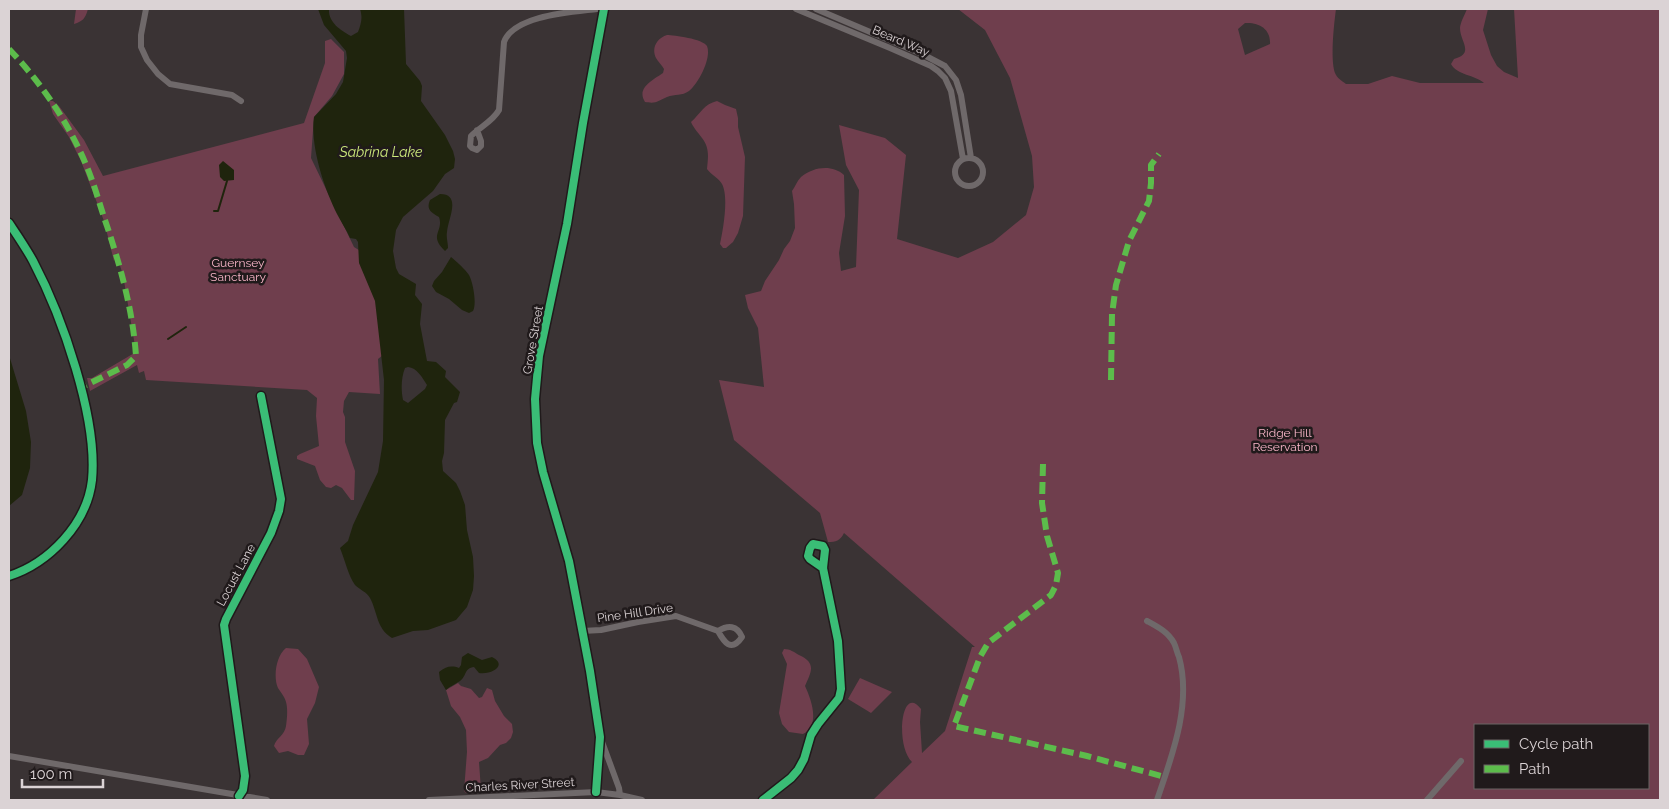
<svg xmlns="http://www.w3.org/2000/svg" width="1669" height="809" font-family="Raleway,sans-serif">
	<style>
		.green { fill: #6f3e4d; fill-rule: evenodd }
		.water { fill: #1f240d; fill-rule: evenodd }
		.lines { fill: none; stroke-linecap: round; stroke-linejoin: round }
		.stream { stroke: #1f240d; stroke-width: 2 }
		.minor { stroke: #6f696a; stroke-width: 6 }
		.quiet { stroke: #5cbc4b; stroke-width: 6; stroke-dasharray: 12 6; stroke-linecap: butt }
		.cycleway-casing { stroke: #201a1b; stroke-width: 11 }
		.cycleway { stroke: #3abd76; stroke-width: 8 }
		.labels { text-anchor: middle; stroke-width: 5; stroke-linejoin: round; paint-order: stroke }
		.street-label { font-size: 12px; fill: #dbd3d5; stroke: #201a1b }
		.park-label { font-size: 12px; fill: #fbb7ca; stroke: #201a1b }
		.water-label { font-size: 14px; font-style: italic; fill: #cce87b; stroke: #201a1b }
	</style>
	<rect width="100%" height="100%" fill="#3a3334"/>
	<!-- green -->
	<path class="green" d="M76,9H88C85,19 83,21 74,24Z
		M958,9H1336C1334,24 1330,59 1335,73C1337,78 1342,81 1346,84H1368L1392,76L1420,83H1484C1475,75 1457,75 1451,64L1454,59C1475,53 1460,42 1460,28C1460,23 1465,14 1467,9H1488L1483,30L1491,55L1497,66L1504,72L1518,78L1514,9H1660V800H873L912,762C895,746 901,683 921,709L920,722L922,753L945,731L972,647H975L844,533C840,541 836,542 828,542L820,513L734,440L719,380L764,387L758,328L748,308L745,295L761,291L765,281L779,260L784,249L790,241L795,228L794,204L792,191C795,187 797,181 801,177C813,167 832,164 844,175L845,216L839,253L841,271L856,267L859,190L846,165L839,125L885,138L906,155L897,239L958,258L993,242L1026,215L1034,187L1032,156L1010,78L985,30ZM1245,23C1259,22 1271,29 1270,44L1245,55L1238,29ZM1475,725H1648V788H1475Z
		M667,35C674,35 703,39 707,46C712,58 698,84 689,91C682,96 675,94 667,97C657,101 657,104 645,102C636,88 653,80 663,73L664,69C662,65 658,62 656,58C651,48 657,38 667,35Z
		M331,39L344,52V74L332,96L314,117L311,158L354,247L362,252L378,303L383,355L378,359L380,394L349,392L344,401L343,412L345,417V442L355,471L354,500H351L342,488L336,485L331,488L326,487L320,480L315,466L297,459V456L300,454L319,446L316,416L317,398L307,390L146,380L144,371L139,373L137,365L90,391L87,378H92L136,352L123,275L116,253L114,261L104,221L81,161L69,137L53,114L49,101H53L59,106L84,140L103,176L304,123L325,63V41Z
		M717,101L725,105L736,109L738,118V127L745,157L743,216L738,233L733,242L726,248H723L720,244C723,230 729,197 722,184C719,178 711,175 707,169C708,158 710,148 702,138C698,132 694,129 691,122C701,113 704,104 717,101Z
		M286,648L298,649L307,659L319,687L315,703L307,719L309,744L304,755H298L288,751L279,753L274,746C276,738 285,735 286,726C287,719 288,709 286,702C285,697 281,693 278,688C273,677 276,656 286,648Z
		M784,649C790,649 794,652 799,655C817,663 811,672 805,686C811,699 821,725 803,734L789,732L782,724L779,713L787,664L782,653Z
		M860,678L892,692L871,713L848,699Z
		M458,683L461,686L471,689L479,698L482,697L487,688L492,690L495,701L504,716L512,724L513,732L511,738L506,743L500,745L488,758L479,762L481,790L478,793H466L464,791L467,752L466,730L460,717L451,706L446,690Z"/>
	<!-- water -->
	<path class="water" d="M318,9H329C328,22 340,30 351,36L358,32C361,24 363,18 360,9H404L406,64L420,81L422,86L421,101L445,135L453,151L455,159L454,168L445,174L433,191L403,217L396,230L393,251L396,268L399,274L416,284L415,295L422,304L420,324L427,361L436,362L446,371L445,377L460,392L457,402L454,403L445,420L444,453L442,461L443,471L456,483L460,491L465,505L467,530L473,557L474,576L473,590L467,607L456,620L428,630L413,631L392,638C376,628 378,613 370,598C367,592 360,590 355,585C348,575 345,560 340,548L348,541L353,525L378,472L383,441L384,380L375,301L359,263L358,242L356,239L350,238C346,229 341,222 337,214C324,188 310,146 314,117L336,94L343,82L347,58L346,51L324,25ZM408,367C417,368 422,377 427,385L425,389L408,403L403,400C401,390 401,378 405,368Z
		M223,161L234,170V180L224,181L220,177L219,165Z
		M440,194C462,194 448,219 447,232C446,237 448,243 448,248L445,251C428,235 444,232 439,217C431,212 426,210 430,200Z
		M451,257C455,260 466,270 469,275C473,282 477,304 473,311L469,313L462,310L449,299L436,292L432,286L434,281L442,272Z
		M9,355L26,411L31,442L30,468L22,495L9,506Z
		M468,653L482,660L492,657C508,665 492,675 479,673L474,667C464,668 467,676 460,681C456,684 450,686 446,690L440,680L439,672C445,667 451,665 459,668L461,665L462,657Z"/>
	<g class="lines">
		<!-- stream -->
		<path class="stream" d="M214,211H218L227,181
			M168,339L186,327"/>
		<!-- minor -->
		<path class="minor" d="M146,9L141,35V47L147,60L158,74L170,84L232,95L241,101
			M796,9L890,48L931,66L938,71L945,78L951,91L963,159
			M816,9L922,54L945,66L956,80L961,95L971,158
			M477,130L481,141V146L477,150L472,148L470,146L471,136C480,127 493,121 499,110L504,42C514,15 573,12 597,9
			M955 172a14 14 0 1 1 28 0a14 14 0 1 1-28 0Z
			M9,223C17,235 26,248 33,261C62,316 98,418 92,480C87,524 49,563 9,576
			M1147,621C1158,627 1168,632 1174,643C1176,647 1177,653 1179,657C1192,704 1172,756 1157,800
			M582,631L601,630L638,622L676,616L718,631C728,625 737,625 742,637C731,653 724,642 718,631
			M601,739L619,788L620,795
			M9,756L267,800
			M596,792L600,737L590,671L569,561L543,472L537,443L535,399L539,356L567,224L583,123L604,9
			M239,796L243,790L245,776L224,625L226,619L271,533L279,511L281,499L261,396
			M429,800L596,792L620,795L642,800
			M763,800L791,778L798,770L804,759L811,735L818,724L839,698L841,689L838,641L823,568L825,550L823,546L813,544L810,548L808,556L810,559L823,568
			M1427,800L1461,761"/>
		<!-- quiet -->
		<path class="quiet" d="M9,49C43,85 71,126 89,172C96,190 101,209 107,226C121,268 133,312 136,356L127,365L80,388
			M1111,380L1112,314L1116,285L1129,241L1149,201L1151,183V165L1159,154
			M1043,464L1042,503L1047,536L1058,573L1056,585L1051,595L988,643L980,657L954,726L1087,756L1165,777"/>
		<!-- cycleway casing -->
		<g class="cycleway-casing">
			<path id="cycleway" d="M9,223C17,235 26,248 33,261C62,316 98,418 92,480C87,524 49,563 9,576
				M596,792L600,737L590,671L569,561L543,472L537,443L535,399L539,356L567,224L583,123L604,9
				M239,796L243,790L245,776L224,625L226,619L271,533L279,511L281,499L261,396
				M763,800L791,778L798,770L804,759L811,735L818,724L839,698L841,689L838,641L823,568L825,550L823,546L813,544L810,548L808,556L810,559L823,568"/>
		</g>
		<!-- cycleway -->
		<use href="#cycleway" class="cycleway"/>
	</g>
	<g class="labels">
		<!-- street labels -->
		<g class="street-label">
			<text transform="translate(901 41) rotate(23)" y="4">Beard Way</text>
			<text transform="translate(533 340) rotate(-80)" y="4">Grove Street</text>
			<text transform="translate(236 575) rotate(-62)" y="4">Locust Lane</text>
			<text transform="translate(635 613) rotate(-8)" y="4">Pine Hill Drive</text>
			<text transform="translate(520 785) rotate(-3)" y="4">Charles River Street</text>
		</g>
		<!-- park labels -->
		<g class="park-label">
			<text x="238" y="267">Guernsey<tspan x="238" dy="14">Sanctuary</tspan></text>
			<text x="1285" y="437">Ridge Hill<tspan x="1285" dy="14">Reservation</tspan></text>
		</g>
		<!-- water labels -->
		<g class="water-label">
			<text x="381" y="157">Sabrina Lake</text>
		</g>
	</g>
	<!-- border -->
	<rect width="1669" height="809" fill="none" stroke="#dbd3d5" stroke-width="20"/>
	<!-- legend -->
	<rect x="1474" y="724" width="175" height="65" fill="#201a1b" stroke="#6b6465"/>
	<rect x="1484" y="740" width="25" height="8" fill="#3abd76" stroke="#6b6465"/>
	<text x="1519" y="749" font-size="15" fill="#dbd3d5">Cycle path</text>
	<rect x="1484" y="765" width="25" height="8" fill="#5cbc4b" stroke="#6b6465"/>
	<text x="1519" y="774" font-size="15" fill="#dbd3d5">Path</text>
	<!-- scale -->
	<path d="M22 779v8h81v-8" fill="none" stroke="#dbd3d5" stroke-width="2.5"/>
	<text x="30" y="779" font-size="15" fill="#dbd3d5" stroke="#201a1b" stroke-width="4" paint-order="stroke">100 m</text>
</svg>
